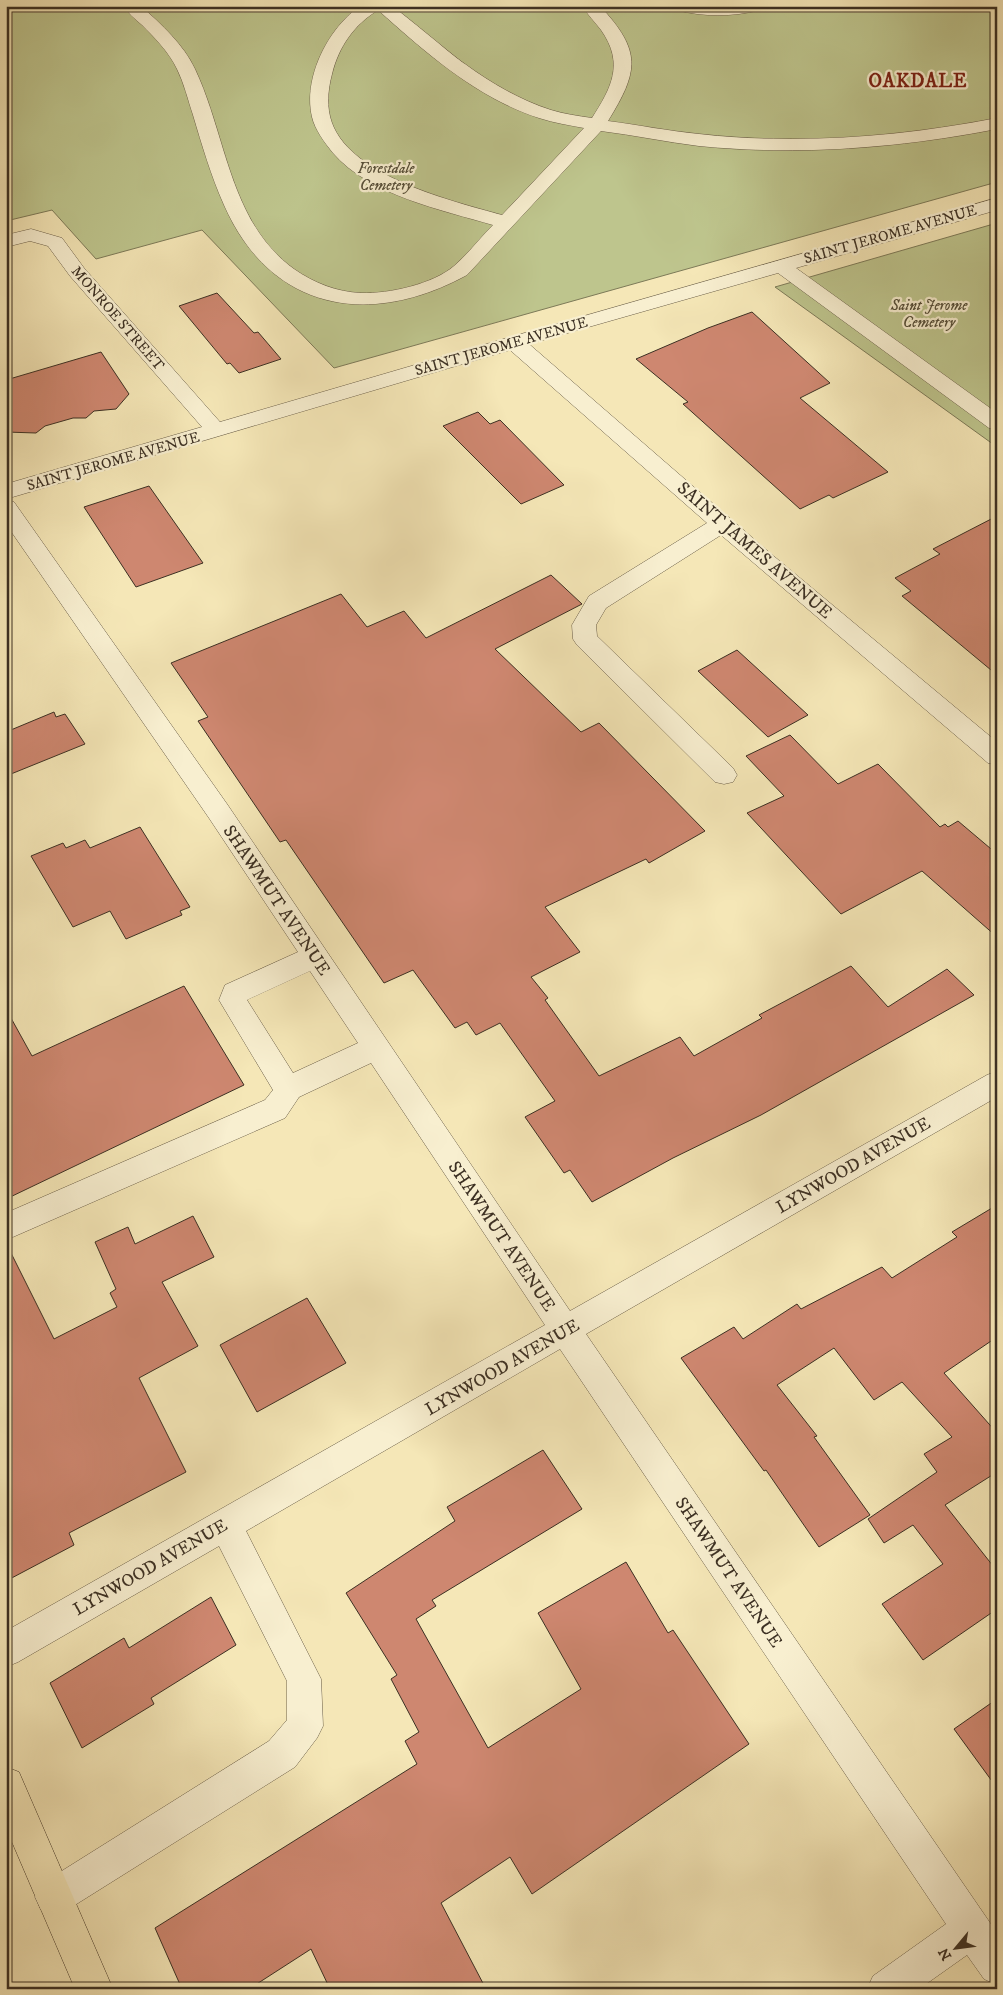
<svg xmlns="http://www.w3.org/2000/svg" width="1003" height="1995" font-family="'IM FELL DW Pica',serif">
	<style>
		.green { fill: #bec58d; stroke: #7d7a58 }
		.building { fill: #ce8770; stroke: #3c3023 }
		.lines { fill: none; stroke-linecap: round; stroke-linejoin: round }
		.minor-casing { stroke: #6a5e48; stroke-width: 1 }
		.major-casing { stroke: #3c3023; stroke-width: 1 }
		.minor { fill: #f8efd0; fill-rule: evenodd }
		.major { fill: #f5e7b7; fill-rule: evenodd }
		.labels { text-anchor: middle; stroke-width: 4.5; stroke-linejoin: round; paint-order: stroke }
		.far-park-label { font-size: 15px; font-style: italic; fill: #564e38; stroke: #f8efd0 }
		.far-street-label { font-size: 15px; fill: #3c3023; stroke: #f8efd0 }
		.street-label { font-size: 18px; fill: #3c3023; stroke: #f8efd0 }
		.far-district-label { font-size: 19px; font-weight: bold; letter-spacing: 1px; fill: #7a1f14; stroke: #f8efd0 }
	</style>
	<rect width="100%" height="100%" fill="#f5e7b7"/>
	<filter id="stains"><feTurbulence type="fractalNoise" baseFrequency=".004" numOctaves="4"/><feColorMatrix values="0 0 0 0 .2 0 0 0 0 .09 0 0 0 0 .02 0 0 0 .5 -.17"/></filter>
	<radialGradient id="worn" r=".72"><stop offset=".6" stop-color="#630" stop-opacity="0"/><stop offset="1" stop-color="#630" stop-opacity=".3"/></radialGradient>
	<!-- green -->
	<path class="green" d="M6,6H997V182L334,368L202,230L96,259L52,210L6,221Z
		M997,223V447L775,287Z"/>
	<!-- building -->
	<path class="building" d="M217,293L254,333L258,332L281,359L239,373L230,363L227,364L179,306Z
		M752,312L830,383L800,398L888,472L833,498L829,495L800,509L683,404L688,402L636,359L708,328Z
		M101,352L129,394L116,409L94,411L86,418H73L45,426L36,433L6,432V380Z
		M478,412L490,424L500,420L564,485L521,504L443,426Z
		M149,486L203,563L136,587L84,507Z
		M997,516V675L902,596L911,591L895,578L940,554L933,549Z
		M551,575L582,604L495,649L581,732L599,723L705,831L649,863L646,859L545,907L580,952L531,977L548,998L545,1000L599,1076L680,1037L694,1056L762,1018L759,1015L851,966L888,1007L947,969L974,995L761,1115L673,1158L592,1202L570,1170L564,1173L525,1117L555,1101L500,1023L476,1035L467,1022L455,1028L413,970L384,983L286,840L280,842L198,721L208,717L171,663L341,594L367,627L404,611L426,638Z
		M737,650L808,715L768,737L698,671Z
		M54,712L56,717L65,714L85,744L6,776V732Z
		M790,735L838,784L878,764L940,827L945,824L948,827L958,821L997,854V937L922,871L841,914L747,813L784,796L746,756Z
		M140,827L190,907L180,911L182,915L126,939L110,911L73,927L31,856L63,843L66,848L85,840L90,848Z
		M184,986L244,1085L6,1199V1009L32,1056Z
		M997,1205V1337L944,1373L997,1433V1472L945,1505L997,1571V1609L923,1660L882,1604L943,1564L913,1525L884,1543L868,1519L937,1472L924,1454L952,1437L902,1382L874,1400L834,1348L777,1385L817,1436L814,1437L870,1515L819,1547L766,1470L764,1471L681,1358L734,1327L743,1339L797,1304L801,1309L882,1267L892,1278L957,1237L952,1232Z
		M193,1216L214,1257L162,1282L198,1346L139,1378L186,1472L69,1533L74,1545L6,1581V1243L54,1339L117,1307L110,1293L116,1289L95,1242L128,1227L135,1244Z
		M307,1298L346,1363L257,1412L220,1345Z
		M543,1450L582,1509L432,1600L436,1606L416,1619L488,1748L581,1689L538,1613L626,1562L668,1633L673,1630L749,1744L532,1894L510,1857L441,1903L486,1989H330L311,1949L249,1989H182L155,1928L417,1764L405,1741L419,1732L391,1679L397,1675L346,1593L455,1521L447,1507Z
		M211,1597L236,1645L151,1698L154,1704L82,1748L50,1683L124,1638L129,1648Z
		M997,1699V1788L954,1729Z"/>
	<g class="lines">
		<!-- minor casing -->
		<g class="minor-casing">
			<path id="minor" d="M123,6H141C161,24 184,45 195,69C227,137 229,222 294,269C314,283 337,292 361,293C389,294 433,284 454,266C468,254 480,238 493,225C442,210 369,195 333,153C325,143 315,130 312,117C304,83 322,42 346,18C350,14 356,8 361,6C369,4 383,5 391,6C396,7 454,57 465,64C491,83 520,100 551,110C564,114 578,116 592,118C611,88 625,64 601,30C595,22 588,15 582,6H600C642,51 639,71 608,121C639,125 668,131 699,134C798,145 899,137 997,118V129C899,148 799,156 699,146C666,142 634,135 601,131L467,275C370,328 271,312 224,205C211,176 202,145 193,115C188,100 184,83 177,69C169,52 154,37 142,25C135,19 128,13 123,6ZM378,10C426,53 477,98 539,118C554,123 569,125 584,128L502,215C452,201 352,177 332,123C326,107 328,89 332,74C339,46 354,25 378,10Z
				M674,6H762L760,10C732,17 704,17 676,10Z
				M997,198V210L796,268L997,413V430L989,428L778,273L529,344L770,553L997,742V765L988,763L721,535L606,608L596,625L597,636L733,768L737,775L733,782L724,784L715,782L577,645L573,639L572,625L589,596L707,523L510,350L6,499V484L202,427L70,276L48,246L30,241L6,247V235L31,229L62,238L84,268L220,422L507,338Z
				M6,500L14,502L227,804L570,1311L987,1075L997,1071V1097L586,1334L997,1933V1985L984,1979L967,1955L919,1989H867L873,1976L946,1924L560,1349L246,1531L321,1679L323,1726L317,1738L295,1767L67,1910L54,1916L41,1910L35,1897L41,1884L269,1741L287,1720V1681L219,1546L18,1662L6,1667V1631L545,1325L371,1063L299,1097L285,1118L6,1240V1213L265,1100L273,1090L219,1000L225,985L298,952L209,818L6,524ZM310,971L358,1043L293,1073L247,1000Z"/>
		</g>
		<!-- major casing -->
		<g class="major-casing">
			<path id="major" d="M6,1767L19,1772L113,1989H75L6,1828Z"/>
		</g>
		<!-- minor -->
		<use href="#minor" class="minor"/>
		<!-- major -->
		<use href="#major" class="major"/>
	</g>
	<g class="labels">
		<!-- far-park labels -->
		<g class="far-park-label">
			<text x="386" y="173">Forestdale<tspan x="386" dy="17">Cemetery</tspan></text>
			<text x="929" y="310">Saint Jerome<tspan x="929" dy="17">Cemetery</tspan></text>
		</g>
		<!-- far-street labels -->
		<g class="far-street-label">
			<text transform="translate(890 234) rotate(-16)" y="5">SAINT JEROME AVENUE</text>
			<text transform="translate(118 318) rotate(49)" y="5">MONROE STREET</text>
			<text transform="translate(501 346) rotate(-16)" y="5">SAINT JEROME AVENUE</text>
			<text transform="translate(113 461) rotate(-16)" y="5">SAINT JEROME AVENUE</text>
		</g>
		<!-- street labels -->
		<g class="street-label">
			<text transform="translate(755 550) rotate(41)" y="6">SAINT JAMES AVENUE</text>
			<text transform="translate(277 900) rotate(56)" y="6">SHAWMUT AVENUE</text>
			<text transform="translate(853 1165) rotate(-30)" y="6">LYNWOOD AVENUE</text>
			<text transform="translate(502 1236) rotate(56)" y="6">SHAWMUT AVENUE</text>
			<text transform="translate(502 1367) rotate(-30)" y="6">LYNWOOD AVENUE</text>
			<text transform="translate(150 1567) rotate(-30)" y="6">LYNWOOD AVENUE</text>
			<text transform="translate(729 1572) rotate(56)" y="6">SHAWMUT AVENUE</text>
		</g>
		<!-- far-district labels -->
		<g class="far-district-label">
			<text x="918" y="87">OAKDALE</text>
		</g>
	</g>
	<!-- margin -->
	<rect width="1003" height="1995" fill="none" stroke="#f5e7b7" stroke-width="25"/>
	<rect x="8" y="8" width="988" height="1980" fill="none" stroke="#3c3023" stroke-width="2.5"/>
	<rect x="12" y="12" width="978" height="1970" fill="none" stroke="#3c3023"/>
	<!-- north arrow -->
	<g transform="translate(956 1948) rotate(241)" stroke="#f8efd0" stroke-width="4" paint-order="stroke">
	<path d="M0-4L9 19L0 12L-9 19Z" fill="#3c3023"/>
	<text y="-8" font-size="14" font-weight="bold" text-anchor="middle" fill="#3c3023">N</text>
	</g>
	<rect width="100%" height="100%" filter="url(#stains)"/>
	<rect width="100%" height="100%" fill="url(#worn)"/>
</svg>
